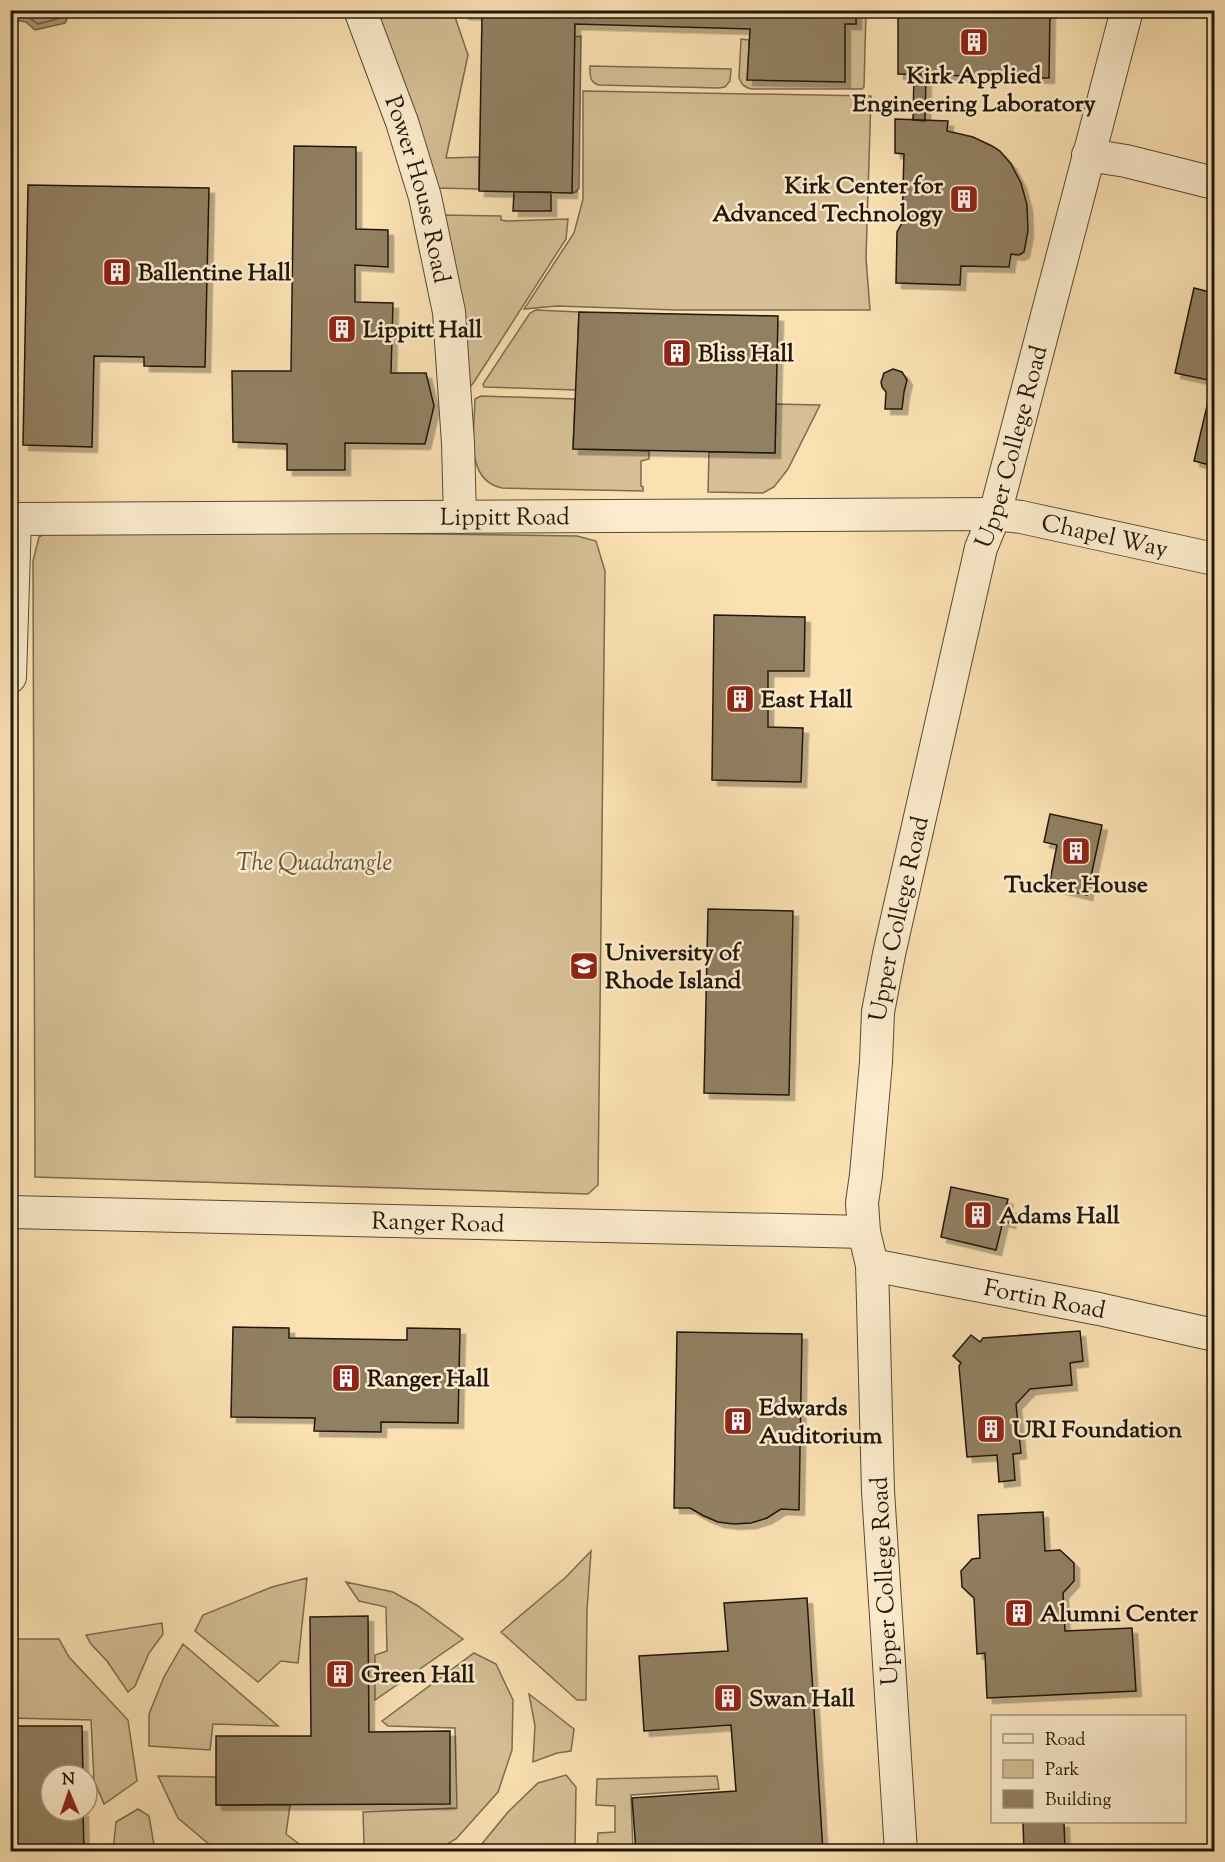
<svg xmlns="http://www.w3.org/2000/svg" width="1225" height="1862" font-family="'Sorts Mill Goudy',serif">
	<style>
		.green { fill: #d6bf96; stroke: #7b6b50; stroke-width: 1.5 }
		.water { fill: #b19c79; stroke: #77674d; stroke-width: 1.5 }
		.lines { fill: none; stroke-linecap: round; stroke-linejoin: round }
		.shore { stroke: #685a42; stroke-width: 1.5 }
		.building { fill: #928062; stroke: #20170b; stroke-width: 1.5; filter: url(#shadow) }
		.minor-casing { stroke: #574a35; stroke-width: 34 }
		.minor { stroke: #fceccd; stroke-width: 32 }
		.labels { text-anchor: middle; stroke-width: 5; stroke-linejoin: round; paint-order: stroke }
		.poi-label { font-size: 24px; font-weight: bold; fill: #20170b; stroke: #fceccd; text-anchor: start }
		.street-label { font-size: 24px; fill: #20170b; stroke: #fceccd }
		.park-label { font-size: 24px; font-style: italic; fill: #60523c; stroke: #fceccd }
	</style>
	<defs>
		<filter id="shadow"><feDropShadow dx="5.5" dy="5.5" stdDeviation="0" flood-color="#0004"/></filter>
	</defs>
	<rect width="100%" height="100%" fill="#fbe1b2"/>
	<filter id="stains"><feTurbulence type="fractalNoise" baseFrequency=".00333" numOctaves="4"/><feColorMatrix values="0 0 0 0 .2 0 0 0 0 .09 0 0 0 0 .02 0 0 0 .5 -.17"/></filter>
	<radialGradient id="worn" r=".72"><stop offset=".6" stop-color="#630" stop-opacity="0"/><stop offset="1" stop-color="#630" stop-opacity=".3"/></radialGradient>
	<!-- green -->
	<path class="green" d="M373,11H453L468,55L446,158L479,157V189L435,188Z
		M856,11H866L864,87L862,89H751C744,87 742,85 739,78L741,39L749,40L748,80L845,24H856Z
		M581,36L579,188L576,192L572,193L574,37Z
		M590,66L731,69L730,81L725,87L718,88L599,85C589,83 590,74 590,66Z
		M583,91L871,96L866,258L870,310H676L557,306L524,309L574,233L583,199Z
		M441,215L501,216V220L507,221L568,219L566,239L474,382L470,387L465,388Z
		M536,310L579,312L576,390L484,387L483,384L530,313Z
		M481,396L575,399L573,449L649,451V459L641,461V486L643,487V491L502,488C463,480 475,428 475,399Z
		M776,404L820,405L788,469L774,487L763,493L708,492L709,452L775,453Z
		M53,529L577,536L596,541L605,571L598,1185L588,1194L35,1177L33,561L39,537Z
		M591,1551L587,1610L586,1700H577L501,1632L566,1577Z
		M307,1578L298,1663L281,1661L258,1682L195,1631L203,1615L272,1587Z
		M346,1582L393,1592L418,1606L463,1639L375,1700V1655L387,1651L386,1607L359,1601Z
		M162,1623L163,1634L149,1653L135,1686L128,1692L107,1661L91,1644L86,1635Z
		M11,1639H59L69,1657L128,1720L137,1781L104,1804L94,1780L91,1720L11,1718Z
		M183,1644L278,1726L213,1724L210,1750L149,1746V1714L164,1677Z
		M474,1653L496,1664L513,1700L512,1750L498,1792L456,1839L435,1851H351L364,1844L363,1812L457,1808L455,1728L388,1726L382,1721Z
		M529,1694L574,1729L571,1751L557,1753L533,1762L535,1726Z
		M566,1775L576,1787L575,1851H476L508,1812L538,1783Z
		M158,1776L216,1777L217,1805H290L286,1834L306,1849V1851H217L178,1818Z
		M717,1776L719,1789L631,1795L633,1851H597L598,1833L615,1832V1806L596,1805L597,1779Z
		M138,1809L149,1816L155,1851H113L116,1822Z"/>
	<!-- water -->
	<path class="water" d="M10,11L11,10L71,11L65,23L35,30L26,22L11,19Z"/>
	<g class="lines">
		<!-- shore -->
		<path class="shore" d="M10,14L28,17L38,24L60,18L64,10"/>
	</g>
	<!-- building -->
	<path class="building" d="M463,10H856V24H845V82L747,80L750,29L575,24L572,193L479,191L482,15L463,14Z
		M898,10H1050L1049,78L898,74Z
		M914,74L926,75L925,121L913,120Z
		M895,119L948,121L947,131L973,137L992,146L1000,151L1011,164L1021,183L1027,205L1028,231L1024,252L1019,255L1011,254L1009,267L961,266L960,285L896,283L897,232L902,223L904,154L895,153Z
		M294,146L356,147V229L388,230V267L355,265V302L393,303L391,373H426L434,406L425,444L345,443V470H287V444L233,442L232,371H291Z
		M28,185L209,188L205,367L144,366V357L94,356L92,447L23,445Z
		M514,192H551V211H513Z
		M1194,288L1214,293V466L1194,461L1213,381L1175,373Z
		M579,312L778,316L775,453L573,449Z
		M893,369L902,372L907,380L904,392L902,409H885L886,392L882,387L881,382L884,373Z
		M714,615L805,617L804,671H768V727L803,728L801,782L712,780Z
		M1050,814L1102,825L1087,895L1049,886L1057,845L1044,842Z
		M708,909L793,911L789,1095L704,1093Z
		M951,1187L1008,1199L1006,1207L1012,1208L1010,1223L1003,1221L996,1250L941,1237Z
		M233,1327L289,1328V1338L407,1340V1328L460,1329L458,1423L381,1422V1432L314,1431L315,1418L231,1417Z
		M1080,1331L1083,1361L1070,1363L1072,1385L1030,1389L1016,1404L1021,1453L1013,1454L1015,1480L999,1482L997,1455L967,1457L959,1366L961,1363L953,1356L971,1335L980,1342L983,1338Z
		M677,1332L802,1334L799,1510L781,1509L767,1518L751,1523L734,1524L718,1522L704,1516L690,1508H674Z
		M1043,1512L1045,1551L1060,1550L1074,1563V1581L1063,1593L1065,1631L1132,1628L1136,1691L987,1698L985,1653L977,1654L974,1598L962,1587L961,1571L972,1559L980,1558L978,1515Z
		M807,1598L823,1852H738V1844L684,1846V1852H636L632,1798L736,1791L731,1725L644,1731L639,1656L728,1651L724,1603Z
		M368,1616L369,1732L450,1731V1804L216,1805V1736H311L310,1617Z
		M10,1726H82L83,1775H51V1811H83L84,1852H10Z
		M1023,1822H1064L1065,1851L1024,1852Z"/>
	<g class="lines">
		<!-- minor casing -->
		<g class="minor-casing">
			<g id="minor">
				<path id="s1" d="M360,10L402,122L425,197L449,312L458,443L460,517"/>
				<path d="M1088,155L1126,161L1214,183"/>
				<path id="s2" d="M10,677L15,519L995,514L1021,517L1214,559"/>
				<path id="s3" d="M10,1212L864,1232"/>
				<path id="s4" d="M872,1265L1099,1309L1214,1335"/>
				<path id="s5" d="M901,1852L878,1491L872,1265L864,1232L862,1203L866,1175L876,1062L878,1012L889,954L981,548L995,514L1127,10"/>
			</g>
		</g>
		<!-- minor -->
		<use href="#minor" class="minor"/>
	</g>
	<!-- icons -->
	<defs>
		<g id="building-square" transform="scale(1.5)"><rect x="-9" y="-9" width="18" height="18" rx="4" fill="#8f2418" stroke="#fceccd"/><path d="M-4-6H4V6H1V3H-1V6H-4ZM-2.5-4.3h1.7v1.8h-1.7ZM.8-4.3h1.7v1.8H.8ZM-2.5-1h1.7V.8h-1.7ZM.8-1h1.7V.8H.8Z" fill="#fff"/></g>
		<g id="university-square" transform="scale(1.5)"><rect x="-9" y="-9" width="18" height="18" rx="4" fill="#8f2418" stroke="#fceccd"/><path d="M0-5L7-2L0 1L-7-2ZM-4 1L0 2.5L4 1V4Q0 6-4 4Z" fill="#fff"/></g>
	</defs>
	<g fill-rule="evenodd">
		<use href="#building-square" x="974" y="42"/>
		<use href="#building-square" x="964" y="199"/>
		<use href="#building-square" x="117" y="272"/>
		<use href="#building-square" x="342" y="329"/>
		<use href="#building-square" x="677" y="353"/>
		<use href="#building-square" x="740" y="699"/>
		<use href="#building-square" x="1076" y="851"/>
		<use href="#university-square" x="584" y="966"/>
		<use href="#building-square" x="978" y="1215"/>
		<use href="#building-square" x="346" y="1378"/>
		<use href="#building-square" x="738" y="1421"/>
		<use href="#building-square" x="991" y="1429"/>
		<use href="#building-square" x="1019" y="1613"/>
		<use href="#building-square" x="340" y="1674"/>
		<use href="#building-square" x="728" y="1698"/>
	</g>
	<g class="labels">
		<!-- poi labels -->
		<g class="poi-label">
			<text x="974" y="83" text-anchor="middle">Kirk Applied<tspan x="974" dy="28">Engineering Laboratory</tspan></text>
			<text x="943" y="193" text-anchor="end">Kirk Center for<tspan x="943" dy="28">Advanced Technology</tspan></text>
			<text x="138" y="280">Ballentine Hall</text>
			<text x="363" y="337">Lippitt Hall</text>
			<text x="698" y="361">Bliss Hall</text>
			<text x="761" y="707">East Hall</text>
			<text x="1076" y="892" text-anchor="middle">Tucker House</text>
			<text x="605" y="960">University of<tspan x="605" dy="28">Rhode Island</tspan></text>
			<text x="999" y="1223">Adams Hall</text>
			<text x="367" y="1386">Ranger Hall</text>
			<text x="759" y="1415">Edwards<tspan x="759" dy="28">Auditorium</tspan></text>
			<text x="1012" y="1437">URI Foundation</text>
			<text x="1040" y="1621">Alumni Center</text>
			<text x="361" y="1682">Green Hall</text>
			<text x="749" y="1706">Swan Hall</text>
		</g>
		<!-- street labels -->
		<g class="street-label">
			<text dy="8" stroke="none"><textPath href="#s1" startOffset="189">Power House Road</textPath></text>
			<text dy="8" stroke="none"><textPath href="#s5" startOffset="1424">Upper College Road</textPath></text>
			<text dy="8" stroke="none"><textPath href="#s2" startOffset="648">Lippitt Road</textPath></text>
			<text dy="8" stroke="none"><textPath href="#s2" startOffset="1250">Chapel Way</textPath></text>
			<text dy="8" stroke="none"><textPath href="#s5" startOffset="938">Upper College Road</textPath></text>
			<text dy="8" stroke="none"><textPath href="#s3" startOffset="428">Ranger Road</textPath></text>
			<text dy="8" stroke="none"><textPath href="#s4" startOffset="176">Fortin Road</textPath></text>
			<text transform="translate(884 1581) rotate(-93)" y="8">Upper College Road</text>
		</g>
		<!-- park labels -->
		<g class="park-label">
			<text x="314" y="870">The Quadrangle</text>
		</g>
	</g>
	<!-- margin -->
	<rect width="1225" height="1862" fill="none" stroke="#fbe1b2" stroke-width="36"/>
	<rect x="12" y="12" width="1201" height="1838" fill="none" stroke="#20170b" stroke-width="3"/>
	<rect x="18" y="18" width="1189" height="1826" fill="none" stroke="#20170b" stroke-width="1.5"/>
	<!-- legend -->
	<rect x="991" y="1715" width="195" height="108" fill="#fceccd" stroke="#a4977f" stroke-width="1.5"/>
	<rect x="1003" y="1734" width="30" height="9" fill="#fceccd" stroke="#a4977f" stroke-width="1.5"/>
	<text x="1045" y="1745" font-size="18" fill="#20170b">Road</text>
	<rect x="1003" y="1760" width="30" height="18" fill="#d6bf96" stroke="#a4977f" stroke-width="1.5"/>
	<text x="1045" y="1775" font-size="18" fill="#20170b">Park</text>
	<rect x="1003" y="1790" width="30" height="18" fill="#928062" stroke="#a4977f" stroke-width="1.5"/>
	<text x="1045" y="1805" font-size="18" fill="#20170b">Building</text>
	<!-- north arrow -->
	<g transform="translate(69 1793) rotate(358)"><circle r="28" fill="#fceccd" stroke="#a4977f" stroke-width="1.5"/>
	<path d="M0-4.5L10 22L0 15L-10 22Z" fill="#8f2418"/>
	<text y="-9" font-size="16" font-weight="bold" text-anchor="middle" fill="#20170b">N</text>
	</g>
	<rect width="100%" height="100%" filter="url(#stains)"/>
	<rect width="100%" height="100%" fill="url(#worn)"/>
</svg>
